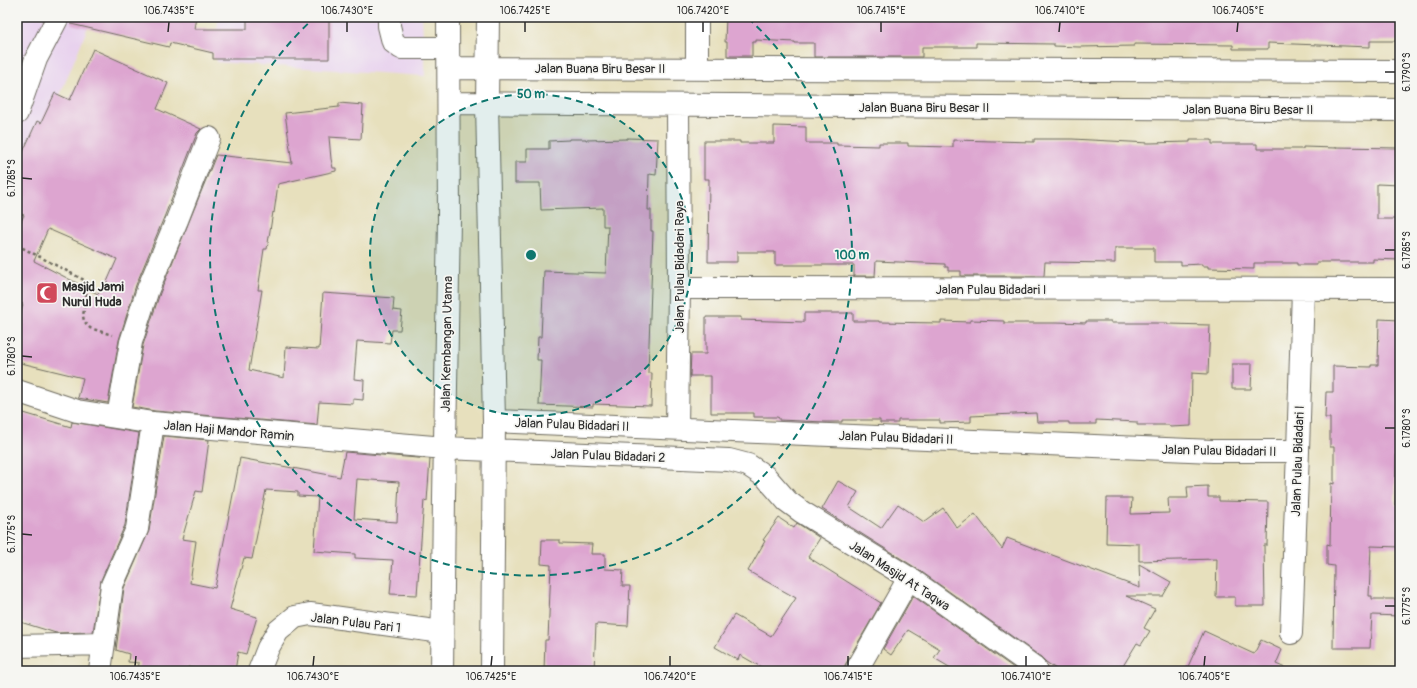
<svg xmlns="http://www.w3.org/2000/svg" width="1417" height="688" font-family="Pangolin,sans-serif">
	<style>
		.built { fill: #e8d2ee }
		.building { fill: #dda5d0; fill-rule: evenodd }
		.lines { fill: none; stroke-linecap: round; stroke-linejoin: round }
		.minor-casing { stroke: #6d6a5e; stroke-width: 24 }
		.path { stroke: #6d6a5e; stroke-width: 2.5; stroke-dasharray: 3 3; stroke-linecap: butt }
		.minor { stroke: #fff; stroke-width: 22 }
		.ticks { fill: none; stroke: #2b2b2b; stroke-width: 1.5 }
		.ring { fill: none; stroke: #0f766e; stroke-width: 2; stroke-dasharray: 7 5 }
		.labels { text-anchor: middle; stroke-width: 3.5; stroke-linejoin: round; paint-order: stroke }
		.street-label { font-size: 13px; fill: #2b2b2b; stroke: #f6f6f2 }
		.poi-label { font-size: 13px; font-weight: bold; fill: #2b2b2b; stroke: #f6f6f2; text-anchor: start }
		.centre { fill: #0f766e; stroke: #f6f6f2; stroke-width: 2 }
		.ring-label { font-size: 12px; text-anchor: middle; font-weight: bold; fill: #0f766e; stroke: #f6f6f2; stroke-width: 3.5; stroke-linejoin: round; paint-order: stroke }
		.neatline { fill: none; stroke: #2b2b2b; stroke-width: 1.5 }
		.ticks-label { font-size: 10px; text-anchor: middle; fill: #2b2b2b }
	</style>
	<rect width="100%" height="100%" fill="#f6f6f2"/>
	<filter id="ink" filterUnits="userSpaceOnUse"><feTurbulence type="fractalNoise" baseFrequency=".025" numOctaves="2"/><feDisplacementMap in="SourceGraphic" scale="8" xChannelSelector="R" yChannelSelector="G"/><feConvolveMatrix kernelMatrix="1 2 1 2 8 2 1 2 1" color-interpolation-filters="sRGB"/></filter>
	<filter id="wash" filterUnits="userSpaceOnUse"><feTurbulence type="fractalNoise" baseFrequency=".012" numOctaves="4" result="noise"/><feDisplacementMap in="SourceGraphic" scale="16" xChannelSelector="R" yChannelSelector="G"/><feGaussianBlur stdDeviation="0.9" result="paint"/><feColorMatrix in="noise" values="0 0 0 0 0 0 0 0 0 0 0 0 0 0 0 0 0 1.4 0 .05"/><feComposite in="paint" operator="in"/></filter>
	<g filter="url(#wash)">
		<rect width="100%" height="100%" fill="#e7e0bd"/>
		<!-- built -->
		<path class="built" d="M17,17H92L22,188L17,208Z
			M218,17H422L425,76L216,62Z"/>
		<g id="blocks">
			<!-- building -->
			<path class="building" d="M72,17H196L194,29H247V17H329V59H213V53L170,43L169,47L71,24Z
				M726,17H1400V41H1370V47L1268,43V49H1233V45L1134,44V46L1079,47L1054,46V44L976,43V47H922V57H814V43H795V42L756,40V42H752V56H727V42H725Z
				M93,49L168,83L157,109L201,129L197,133L165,215L136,285L119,340L108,403L78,398L83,378L17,362V328L23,304L17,301V230L24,215L17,212V165L37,121L41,123L55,93L70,100ZM48,229L117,259L103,291L100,289L98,294L34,261Z
				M339,103L363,105L361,139L329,137L331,159L333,168H336V171L278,184L274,213L273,212L267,249H264L258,290H262L249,370L284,378L286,347L319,349L323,293L394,298L393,310L402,311L400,330H392L390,343L357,341L354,379L364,380L363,400L353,399V404L319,402L317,425L155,411L132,407L143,345L160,293L216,155L292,163L285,113L339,107Z
				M774,126L806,127V143H837V145L879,146V143H908V146L953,147V140L1034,142V139H1072L1149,143L1190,142V140H1212V144H1257V149H1303V147L1336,148V147L1400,148V185L1377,184V219H1400V260L1373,259V262H1317V265H1297V263H1254V269L1208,268V266H1202V264L1181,265V262H1154V248H1115V263L1045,262L1044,276H961V271H948V267H945V264L876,261L875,276H854V265H775V252H737V262H708L709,179H704V141H740V143H774Z
				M627,138L658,139L656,175L649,174L648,210H651V231H653L648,373H652L651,406L593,404V407L539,405L541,360H537L538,337H541L544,271L606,273L608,226H603V208L541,210L540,183H515V162H527V149H549V141L569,140V139H586V140L627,139Z
				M804,313H853V321H879V322L941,323V321L970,322V320L1004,321V323H1057V322L1086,323V321H1111V323H1168V324L1210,325L1208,374L1192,373L1191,426L1170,427L1169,425H1137V422L1096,420V424H1069V422H1037L1036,413L971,416V422L940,423V420H898V423H880V420H842V422H825L779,420V418L777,417H754V413H711V376H690L691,354H706V317H741V320L804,322Z
				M1379,319L1400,320V427H1397L1395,505H1400V547L1371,546L1369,596H1372V599H1400V616L1372,615L1370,648H1333L1334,566L1327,565V544L1330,545L1331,483L1334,484V447H1330V418H1325L1326,392H1333V366L1371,367V365H1378Z
				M1232,364H1252L1251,389H1232Z
				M17,411L71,427L72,422L139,433L125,525L101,580L93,632L56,633L17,621Z
				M164,436L209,440L202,492L196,491L182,539L196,541L190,583L215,588L240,458L340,477L345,452L430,459L427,501L424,500L417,595L390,594L393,560L355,558V554L314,551L318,497L298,496V492L266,490L252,559L244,558L230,609L257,617L246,654L238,652L235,671H206L188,667L186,671H138L139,663L128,662L129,654L116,650L124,588L149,531ZM357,479L399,482L397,522L354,519Z
				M838,481L858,492L849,507L881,528L898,504L924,522L943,508L957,528L975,514L1002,549L1007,538L1140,588L1139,564L1171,582L1163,596H1126L1155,609L1144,628L1150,631L1141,645L1137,643L1120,671H1059L1046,662L1041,657L916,568L822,509Z
				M1208,486V497H1219V501L1268,502L1267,545H1264L1265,606H1235V597H1216L1217,559L1139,561V544L1106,543L1107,498H1132L1131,514L1169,513L1168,498H1188L1187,487Z
				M779,518L794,528L797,523L820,538L808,557L881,603L845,665L844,671H768L740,655L738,660L715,647L734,615L771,636L796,598L748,571L765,541L763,540Z
				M542,540H560V543L592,544L591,554H605V569L623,570L622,586H630L628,626L596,624L594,671H544L545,640H548L551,565L541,564Z
				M913,596L1018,671H956L934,658L940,649L908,630L891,655L883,649Z
				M1204,631L1254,654L1261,640L1282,650L1276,664L1292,671H1186Z"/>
		</g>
	</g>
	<g filter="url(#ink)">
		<use href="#blocks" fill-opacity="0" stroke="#6d6a5e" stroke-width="1"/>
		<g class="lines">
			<!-- minor casing -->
			<g class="minor-casing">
				<path id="minor" d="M389,17V26L393,42L401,48H448
					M488,17L487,104L494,421L492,671
					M697,17V68
					M449,68L1400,71
					M449,103L1400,110
					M17,113L36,59L58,17
					M679,288L1400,289
					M17,391L77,411L153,423L445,448L729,460L748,465L766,477L787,501L802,512L909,578L1034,667L1037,671
					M118,417L131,342L148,289L177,220L209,138
					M494,421L1213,451H1298
					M677,428L679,288L678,105
					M1291,633L1298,451L1303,289
					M17,646L104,644
					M100,671L112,585L137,529L153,423
					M259,671L268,648L278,631L295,617L310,614L326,616L442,632
					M442,671L444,498L449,219L448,17
					M856,671L909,578"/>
			</g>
			<!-- path -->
			<path class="path" d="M17,245L86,281L87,290L83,316L84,321L90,328L112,335"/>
			<!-- minor -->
			<use href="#minor" class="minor"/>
		</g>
	</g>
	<!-- ticks -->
	<path class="ticks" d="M168,32L169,22M347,32V22M525,32V22M703,32V22M881,32V22M1059,32L1060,22M1237,32L1238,22M1385,72H1395M22,178L32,179M1385,250H1395M22,356L32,357M1385,428H1395M22,534L32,535M1385,606H1395M135,666L136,656M313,666L314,656M491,666L492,656M670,666V656M848,666V656M1026,666V656M1204,666L1205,656"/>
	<!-- distance rings -->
	<circle cx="531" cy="255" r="161" fill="#0f766e" fill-opacity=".12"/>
	<g class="ring">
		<circle cx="531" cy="255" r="161"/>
		<path d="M748 18A321 321 0 1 1 314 18"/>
	</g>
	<!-- icons -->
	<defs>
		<g id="mosque-square" transform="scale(1.15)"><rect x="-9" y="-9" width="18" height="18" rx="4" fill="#d1495b" stroke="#f6f6f2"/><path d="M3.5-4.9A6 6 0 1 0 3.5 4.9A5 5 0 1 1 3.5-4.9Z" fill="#fff"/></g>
	</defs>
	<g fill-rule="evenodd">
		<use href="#mosque-square" x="47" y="293"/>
	</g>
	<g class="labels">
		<!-- street labels -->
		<g class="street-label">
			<text x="600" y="73">Jalan Buana Biru Besar II</text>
			<text x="924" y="112">Jalan Buana Biru Besar II</text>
			<text x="1248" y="114">Jalan Buana Biru Besar II</text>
			<text transform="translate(679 267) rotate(-90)" y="5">Jalan Pulau Bidadari Raya</text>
			<text x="991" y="294">Jalan Pulau Bidadari I</text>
			<text transform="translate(446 344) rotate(-89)" y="5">Jalan Kembangan Utama</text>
			<text transform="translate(572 424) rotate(2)" y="5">Jalan Pulau Bidadari II</text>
			<text transform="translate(229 430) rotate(5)" y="5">Jalan Haji Mandor Ramin</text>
			<text transform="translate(896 437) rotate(2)" y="5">Jalan Pulau Bidadari II</text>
			<text transform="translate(1219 450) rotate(1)" y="5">Jalan Pulau Bidadari II</text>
			<text transform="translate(608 455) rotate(2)" y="5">Jalan Pulau Bidadari 2</text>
			<text transform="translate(1297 461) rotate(-88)" y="5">Jalan Pulau Bidadari I</text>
			<text transform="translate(900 575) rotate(33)" y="5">Jalan Masjid At Taqwa</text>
			<text transform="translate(356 622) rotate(7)" y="5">Jalan Pulau Pari 1</text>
		</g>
		<!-- poi labels -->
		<g class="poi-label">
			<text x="62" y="291">Masjid Jami<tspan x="62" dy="15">Nurul Huda</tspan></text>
		</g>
	</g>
	<circle cx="531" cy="255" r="6" class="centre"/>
	<g class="ring-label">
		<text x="531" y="98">50 m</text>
		<text x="852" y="259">100 m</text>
	</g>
	<!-- margin -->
	<rect width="1417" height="688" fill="none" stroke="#f6f6f2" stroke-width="44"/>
	<rect x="22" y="22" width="1373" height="644" class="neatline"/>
	<g class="ticks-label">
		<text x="169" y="14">106.7435°E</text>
		<text x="347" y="14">106.7430°E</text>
		<text x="525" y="14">106.7425°E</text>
		<text x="703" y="14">106.7420°E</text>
		<text x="881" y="14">106.7415°E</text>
		<text x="1060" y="14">106.7410°E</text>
		<text x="1238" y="14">106.7405°E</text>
		<text transform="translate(1406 72) rotate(-90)" y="4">6.1790°S</text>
		<text transform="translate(11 178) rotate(-90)" y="4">6.1785°S</text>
		<text transform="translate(1406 250) rotate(-90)" y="4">6.1785°S</text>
		<text transform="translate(11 356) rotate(-90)" y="4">6.1780°S</text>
		<text transform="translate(1406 428) rotate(-90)" y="4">6.1780°S</text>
		<text transform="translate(11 534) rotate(-90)" y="4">6.1775°S</text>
		<text transform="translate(1406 606) rotate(-90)" y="4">6.1775°S</text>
		<text x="135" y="680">106.7435°E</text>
		<text x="313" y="680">106.7430°E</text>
		<text x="491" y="680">106.7425°E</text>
		<text x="670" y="680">106.7420°E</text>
		<text x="848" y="680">106.7415°E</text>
		<text x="1026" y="680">106.7410°E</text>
		<text x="1204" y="680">106.7405°E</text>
	</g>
</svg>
